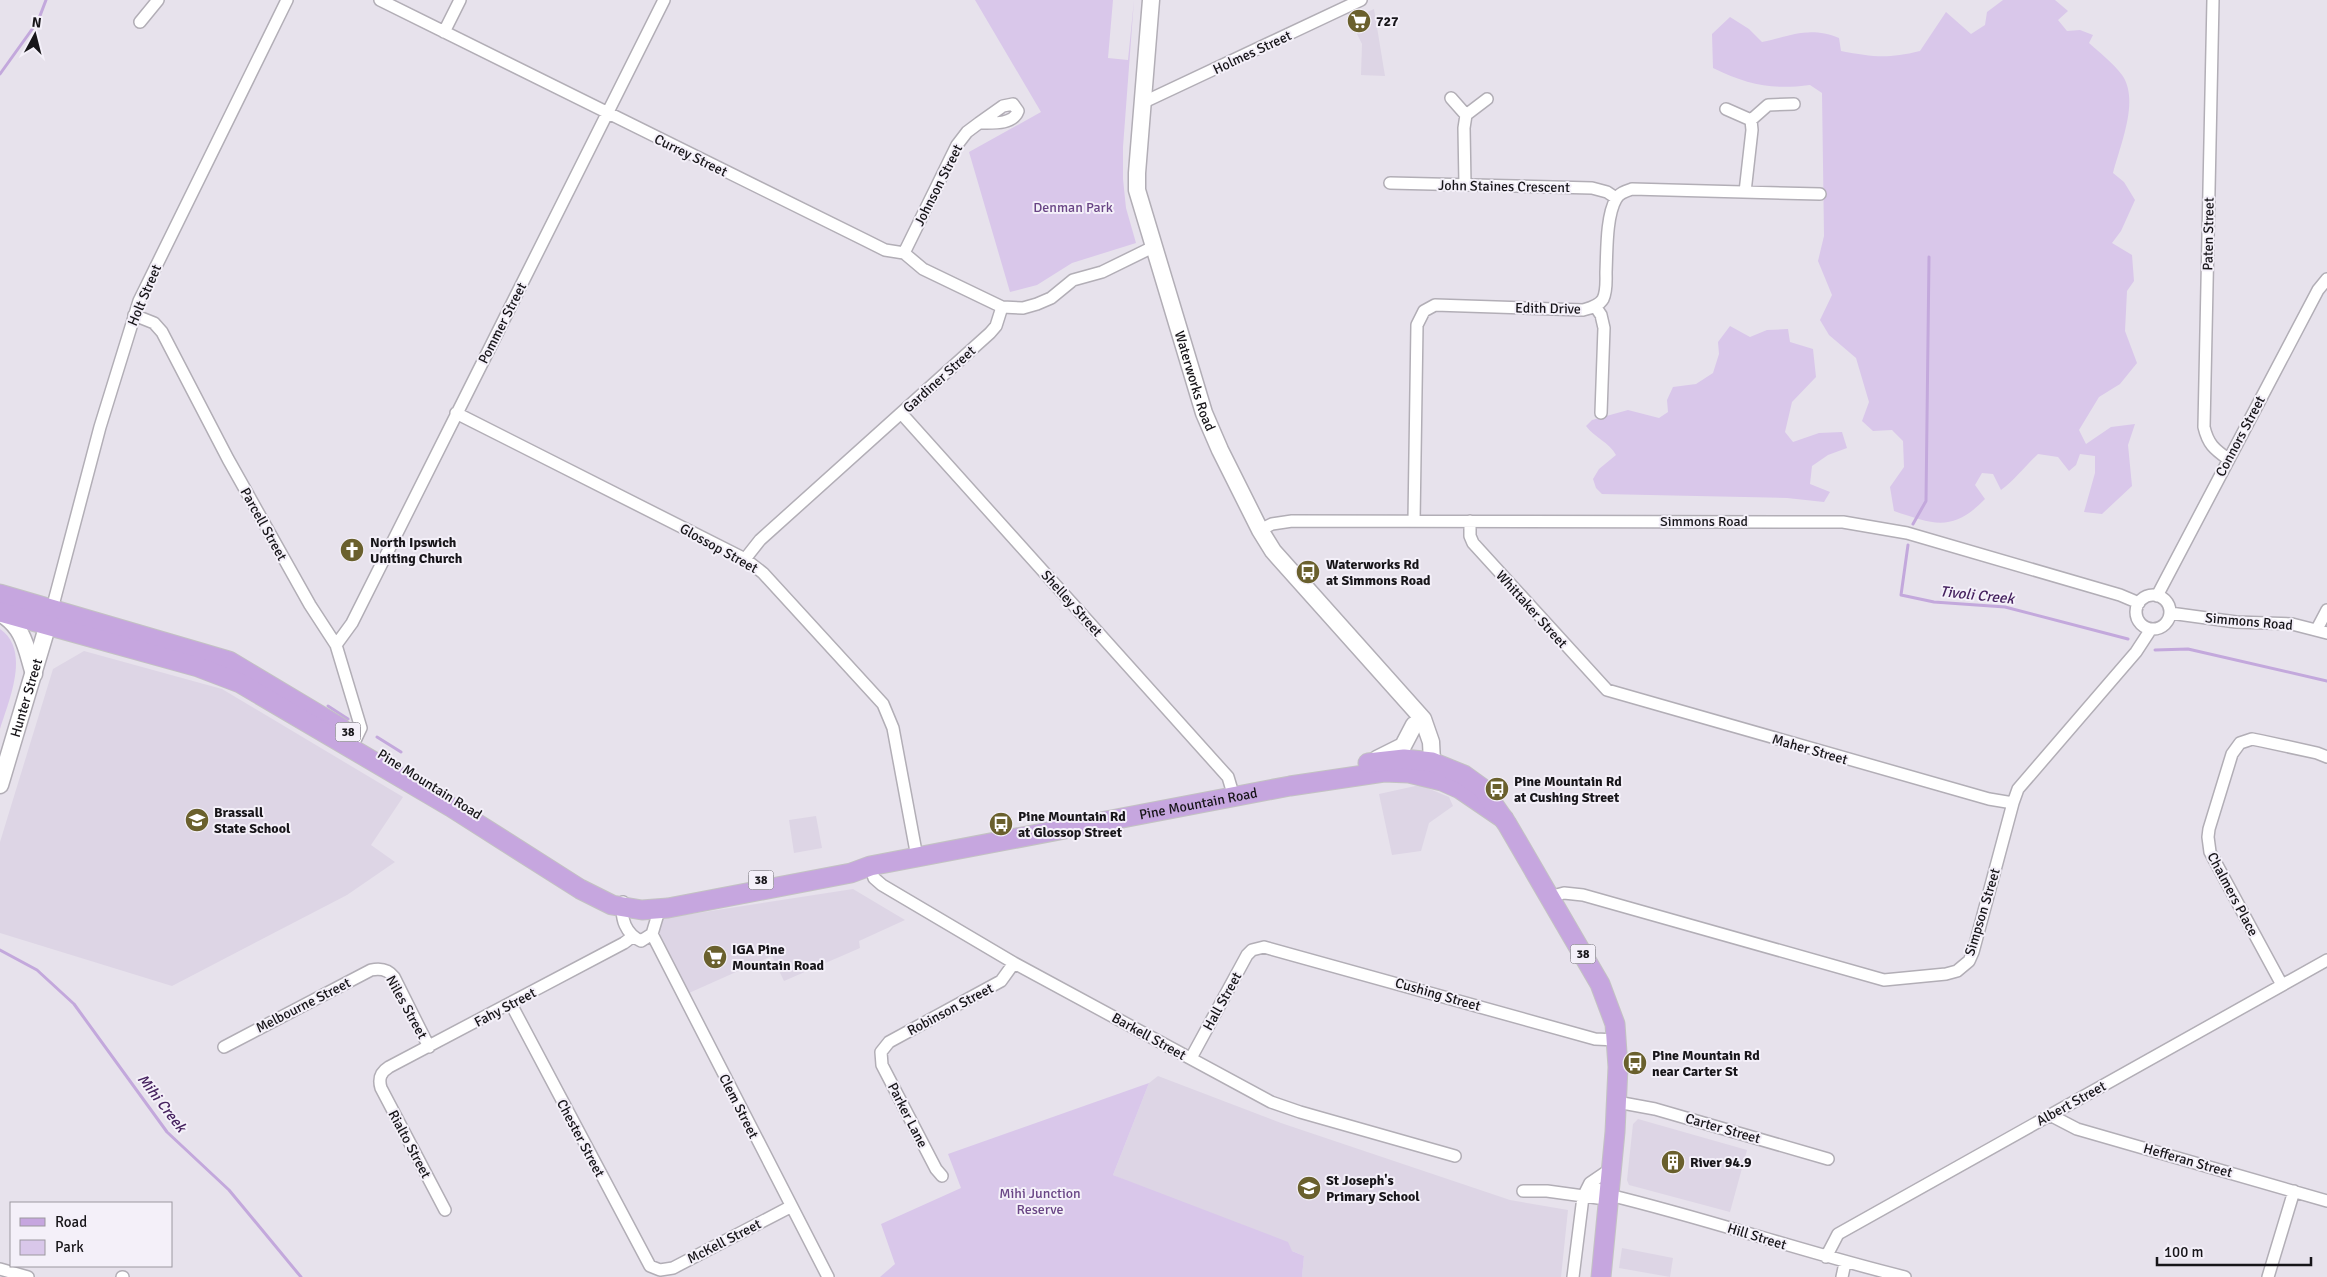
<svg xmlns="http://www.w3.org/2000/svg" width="2327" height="1277" font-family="Signika,sans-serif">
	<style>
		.built { fill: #ddd5e5 }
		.green { fill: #d9c7ea }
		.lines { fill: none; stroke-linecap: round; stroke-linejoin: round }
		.stream { stroke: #c3a8dc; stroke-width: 3 }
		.minor-casing { stroke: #b2aeb6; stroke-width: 14 }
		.secondary-casing { stroke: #b2aeb6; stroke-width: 19 }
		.primary-casing { stroke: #c3c2c3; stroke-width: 21 }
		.minor { stroke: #fff; stroke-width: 11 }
		.secondary { stroke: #fff; stroke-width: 16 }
		.primary { stroke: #c6a6df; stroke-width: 19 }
		.labels { text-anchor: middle; stroke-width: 4; stroke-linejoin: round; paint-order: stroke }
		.shield { fill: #f4f0f9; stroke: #59575c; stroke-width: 1 }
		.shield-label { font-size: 12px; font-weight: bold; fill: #171519 }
		.poi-label { font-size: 14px; font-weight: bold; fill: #171519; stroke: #f4f0f9; text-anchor: start }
		.street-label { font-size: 14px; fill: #171519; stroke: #f4f0f9 }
		.park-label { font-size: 14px; fill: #694585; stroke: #f4f0f9 }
		.water-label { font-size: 15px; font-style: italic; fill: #46225f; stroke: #f4f0f9 }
	</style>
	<rect width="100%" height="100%" fill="#e7e2ec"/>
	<!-- built -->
	<path class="built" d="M1374,9L1385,76L1361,75L1362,44L1350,20Z
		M84,651L222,689L403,797L371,845L395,862L347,895L172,986L0,933V842L53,669Z
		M1420,785L1449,797L1453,806L1429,823L1421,851L1392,855L1379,794Z
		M816,816L822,848L794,853L789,820Z
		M853,889L905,920L859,941L860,948L784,981L772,956L689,993L656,926L659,919Z
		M1158,1076L1281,1123L1510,1200L1568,1210L1561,1277H1302L1304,1256L1113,1175L1149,1083Z
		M1638,1119L1747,1150L1730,1212L1629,1185L1627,1180L1633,1124Z
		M1622,1248L1673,1258L1670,1277L1619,1268Z"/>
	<!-- green -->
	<path class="green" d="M975,0H1113L1108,58L1128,60L1134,0L1123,147V179L1126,208L1136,243L1072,263L1037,285L1010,292L969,152L1041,112Z
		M2003,0H2055L2068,11L2058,20L2067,31L2080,30L2093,35L2089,43C2100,53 2113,63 2122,75C2140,100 2120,145 2113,173L2124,182L2135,200L2121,231L2112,243L2132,255L2134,281L2127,291L2125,331L2137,363L2120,384L2099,397L2079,430L2086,444L2111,427L2135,424L2128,445L2132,486L2102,514L2084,512L2095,473V456L2080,454L2076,465L2069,471L2058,457L2038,454C2025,466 2015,480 2001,490L1993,474L1982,473L1975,485L1985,499C1953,532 1935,525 1894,511L1890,487L1904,467L1903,441L1892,430L1873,431L1862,421L1869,402L1856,358L1829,335L1820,320L1832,295L1818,261L1824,236L1822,93L1810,85C1772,90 1748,85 1713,68L1712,34L1730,17L1749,29L1762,42C1791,36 1809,26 1839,38L1841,51C1873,57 1887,59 1920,51L1946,12L1971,34L1985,25L1987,12Z
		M1730,326L1750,337L1767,330L1788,329L1790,342L1813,349L1816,377L1792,402L1785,432L1793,442L1819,433L1842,432L1847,448L1828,455L1812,466L1810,484L1830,492L1824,502L1787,498L1602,494L1596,488L1593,479L1599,469L1616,455C1609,442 1595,438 1586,426L1592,420L1628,410L1659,418L1668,412L1667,400L1673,387L1696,384L1713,373L1719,354L1718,342Z
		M0,629C31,650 9,700 0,729Z
		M1149,1083L1113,1175L1288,1242L1292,1251L1304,1256L1302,1277H880L895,1264L881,1224L961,1188L948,1154Z"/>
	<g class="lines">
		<!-- stream -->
		<path class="stream" d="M0,74L38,21L46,0
			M1913,524L1926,501L1929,257
			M1908,545L1901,595L1934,602L2005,607L2128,639
			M2155,650L2188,649L2327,681
			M328,706L348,719
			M377,737L401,752
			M0,950L37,970L74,1004L167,1132L229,1190L301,1277"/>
		<!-- minor casing -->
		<g class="minor-casing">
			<path id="minor" d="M380,0L865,240L885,250L904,253L923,269L1002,307
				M2213,0L2204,427C2208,444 2214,449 2228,459
				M140,22L158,0
				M444,32L460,0
				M1451,98L1466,115L1487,99
				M1142,103L1361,0
				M1013,104L1018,111C1013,125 992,123 979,123L1003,106Z
				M1726,109L1751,120L1752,130L1745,192
				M1751,120L1768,105L1794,104
				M1390,183L1592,188L1607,192L1616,198
				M1465,185L1464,128L1466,115
				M904,253L957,145L967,132L979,123
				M1595,306L1601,315L1604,328L1601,413
				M134,315L154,323L162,332L228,459L310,605L336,645L361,728L351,749
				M456,413L745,559L763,573L883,704L893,728L917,857
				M901,413L1228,777L1234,797
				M1414,521L1417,325L1424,311L1435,305L1583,310C1590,308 1599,306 1603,299C1607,291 1606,281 1606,272C1607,252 1606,216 1616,199C1619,193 1626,191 1632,189L1820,194
				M1470,521V536L1473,543L1607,690L1989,799L2013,803
				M1260,530L1272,524L1292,521L1843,522L1907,533L2120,595L2139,603
				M745,559L760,540L990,333L996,326L1002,307L1023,308L1037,304L1051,298L1073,280L1102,272L1153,247
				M2136 612a17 17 0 1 1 34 0a17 17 0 1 1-34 0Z
				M2157,596L2318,290L2327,279
				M52,609L100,427L139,301L287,0
				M2170,613L2236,622L2292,624L2327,633
				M2317,629L2327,610
				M336,645L352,623L664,0
				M870,866L874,878L882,885L1014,963L1271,1102L1300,1112L1455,1156
				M1549,897L1564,893L1583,895L1884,980L1946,974L1957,971L1969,961L1973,952L2013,803L2018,789L2136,652L2151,629
				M623,902C620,919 626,934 641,941L652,934L658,914L667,909
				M652,934L828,1277
				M2282,985L2210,852L2208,837L2209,829L2232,754L2240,743L2252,739L2262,741L2317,753L2327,757
				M511,1004L650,1266L660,1270L673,1268L790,1207
				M224,1047L371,970C380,968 388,969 394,977L429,1047
				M1191,1058L1247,955L1252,950L1264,947L1595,1039L1617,1040
				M1617,1102L1655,1109L1828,1159
				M2050,1115L2077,1129L2327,1201
				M942,1176L936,1169L882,1065L881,1052L889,1042L1001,981L1014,963
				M1523,1191H1547L1598,1198L1609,1195
				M1585,1193L1590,1183L1612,1168
				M445,1210L381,1088C378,1078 381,1072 389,1067L624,943L632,937
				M1826,1257L1838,1234L2327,960
				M0,1269L28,1277
				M122,1277H123
				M1573,1277L1583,1197L1587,1190L1598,1189L1609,1195C1709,1219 1806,1253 1905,1277
				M1842,1277L1845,1263
				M2268,1277L2294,1191"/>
		</g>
		<!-- secondary casing -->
		<g class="secondary-casing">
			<g id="secondary">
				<path id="s1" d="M1151,0L1137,173V190L1204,413L1220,450L1260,530L1273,551L1423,719L1431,742L1432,762"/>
				<path d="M0,613C25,628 26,649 34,674"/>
				<path d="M1377,759L1403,746L1414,725"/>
				<path id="s2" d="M0,785L51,614"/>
			</g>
		</g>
		<!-- primary casing -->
		<g class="primary-casing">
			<g id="primary">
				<path d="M0,594L229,661L341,728"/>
				<path id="s3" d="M0,612L198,667L240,683L451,807L580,889L612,905L642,910L668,908L851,873L870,866L1290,786L1384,772L1409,773L1442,781L1460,789L1504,819"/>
				<path d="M1368,763L1404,759L1432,762L1464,775L1482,788L1507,824L1600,984L1615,1024L1618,1067L1615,1132L1601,1277"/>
			</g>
		</g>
		<!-- minor -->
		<use href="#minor" class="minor"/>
		<!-- secondary -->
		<use href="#secondary" class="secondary"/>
		<!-- primary -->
		<use href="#primary" class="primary"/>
	</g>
	<!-- icons -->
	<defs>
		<g id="supermarket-disc" transform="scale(1.25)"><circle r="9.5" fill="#6a602d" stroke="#f4f0f9"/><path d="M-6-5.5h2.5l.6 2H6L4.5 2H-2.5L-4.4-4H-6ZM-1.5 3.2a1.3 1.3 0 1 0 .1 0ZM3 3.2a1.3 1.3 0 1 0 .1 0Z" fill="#fff"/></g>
		<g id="church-disc" transform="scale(1.25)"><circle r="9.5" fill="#6a602d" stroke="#f4f0f9"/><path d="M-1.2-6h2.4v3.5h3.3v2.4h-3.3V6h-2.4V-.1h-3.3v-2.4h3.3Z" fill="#fff"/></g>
		<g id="bus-disc" transform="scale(1.25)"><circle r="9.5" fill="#6a602d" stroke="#f4f0f9"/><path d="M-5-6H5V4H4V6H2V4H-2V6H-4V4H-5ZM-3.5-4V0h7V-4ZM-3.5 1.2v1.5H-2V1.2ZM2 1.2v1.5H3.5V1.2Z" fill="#fff"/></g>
		<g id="school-disc" transform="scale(1.25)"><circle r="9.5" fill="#6a602d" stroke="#f4f0f9"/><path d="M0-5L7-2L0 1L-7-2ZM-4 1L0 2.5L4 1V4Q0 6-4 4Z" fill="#fff"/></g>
		<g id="building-disc" transform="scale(1.25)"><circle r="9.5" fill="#6a602d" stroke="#f4f0f9"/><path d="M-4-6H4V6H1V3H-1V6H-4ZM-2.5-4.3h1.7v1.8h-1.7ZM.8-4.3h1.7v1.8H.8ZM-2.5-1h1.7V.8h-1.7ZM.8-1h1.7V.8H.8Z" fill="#fff"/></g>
	</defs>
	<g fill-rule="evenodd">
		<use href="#supermarket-disc" x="1359" y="21"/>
		<use href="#church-disc" x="352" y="550"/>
		<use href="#bus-disc" x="1308" y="572"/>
		<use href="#bus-disc" x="1497" y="789"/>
		<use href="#school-disc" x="197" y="820"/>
		<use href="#bus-disc" x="1001" y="824"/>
		<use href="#supermarket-disc" x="715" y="957"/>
		<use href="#bus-disc" x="1635" y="1063"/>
		<use href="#building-disc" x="1673" y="1162"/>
		<use href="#school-disc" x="1309" y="1188"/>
	</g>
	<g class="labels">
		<!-- shield labels -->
		<g class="shield">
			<rect x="335.5" y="722.5" width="25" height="19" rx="4"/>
			<rect x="748.5" y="870.5" width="25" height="19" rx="4"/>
			<rect x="1570.5" y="944.5" width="25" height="19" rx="4"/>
		</g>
		<g class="shield-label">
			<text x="348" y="736">38</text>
			<text x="761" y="884">38</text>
			<text x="1583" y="958">38</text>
		</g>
		<!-- poi labels -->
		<g class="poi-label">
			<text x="1376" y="26">727</text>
			<text x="370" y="547">North Ipswich<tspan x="370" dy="16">Uniting Church</tspan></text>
			<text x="1326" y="569">Waterworks Rd<tspan x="1326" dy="16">at Simmons Road</tspan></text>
			<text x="1514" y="786">Pine Mountain Rd<tspan x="1514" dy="16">at Cushing Street</tspan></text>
			<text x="214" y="817">Brassall<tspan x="214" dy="16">State School</tspan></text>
			<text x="1018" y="821">Pine Mountain Rd<tspan x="1018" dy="16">at Glossop Street</tspan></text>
			<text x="732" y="954">IGA Pine<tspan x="732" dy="16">Mountain Road</tspan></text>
			<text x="1652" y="1060">Pine Mountain Rd<tspan x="1652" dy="16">near Carter St</tspan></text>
			<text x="1690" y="1167">River 94.9</text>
			<text x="1326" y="1185">St Joseph's<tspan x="1326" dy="16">Primary School</tspan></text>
		</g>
		<!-- street labels -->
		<g class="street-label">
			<text transform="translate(1252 52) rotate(-25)" y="5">Holmes Street</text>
			<text transform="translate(691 155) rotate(26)" y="5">Currey Street</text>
			<text transform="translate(938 185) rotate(-63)" y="5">Johnson Street</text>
			<text transform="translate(1504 186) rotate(1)" y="5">John Staines Crescent</text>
			<text transform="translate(2208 234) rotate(-89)" y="5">Paten Street</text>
			<text transform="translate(144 295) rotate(-67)" y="5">Holt Street</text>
			<text transform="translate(1548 308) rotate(1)" y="5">Edith Drive</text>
			<text transform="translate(502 323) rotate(-63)" y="5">Pommer Street</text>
			<text transform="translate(939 379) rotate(-42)" y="5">Gardiner Street</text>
			<text dy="5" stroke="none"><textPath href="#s1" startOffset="390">Waterworks Road</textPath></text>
			<text transform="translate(2240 436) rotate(-62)" y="5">Connors Street</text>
			<text x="1704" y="526">Simmons Road</text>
			<text transform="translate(264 524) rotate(61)" y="5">Parcell Street</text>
			<text transform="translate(719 548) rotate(29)" y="5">Glossop Street</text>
			<text transform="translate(1072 603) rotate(48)" y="5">Shelley Street</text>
			<text transform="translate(1532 609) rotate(48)" y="5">Whittaker Street</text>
			<text transform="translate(2249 621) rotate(5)" y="5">Simmons Road</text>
			<text dy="5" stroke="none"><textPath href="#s2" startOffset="91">Hunter Street</textPath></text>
			<text transform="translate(1810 749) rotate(16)" y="5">Maher Street</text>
			<text transform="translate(430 784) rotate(32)" y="5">Pine Mountain Road</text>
			<text dy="5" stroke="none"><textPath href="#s3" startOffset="1281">Pine Mountain Road</textPath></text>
			<text transform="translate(2233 894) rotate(62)" y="5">Chalmers Place</text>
			<text transform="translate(1982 912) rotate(-73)" y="5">Simpson Street</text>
			<text transform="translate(1438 994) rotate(16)" y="5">Cushing Street</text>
			<text transform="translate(1222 1001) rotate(-61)" y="5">Hall Street</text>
			<text transform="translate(303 1005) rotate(-27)" y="5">Melbourne Street</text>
			<text transform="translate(407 1007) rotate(61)" y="5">Niles Street</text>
			<text transform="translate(505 1007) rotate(-28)" y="5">Fahy Street</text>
			<text transform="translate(950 1009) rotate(-28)" y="5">Robinson Street</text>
			<text transform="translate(1149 1036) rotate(29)" y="5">Barkell Street</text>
			<text transform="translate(2071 1103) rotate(-29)" y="5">Albert Street</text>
			<text transform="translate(739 1106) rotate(63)" y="5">Clem Street</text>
			<text transform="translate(908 1115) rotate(63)" y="5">Parker Lane</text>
			<text transform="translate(1723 1128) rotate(16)" y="5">Carter Street</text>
			<text transform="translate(581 1138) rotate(62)" y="5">Chester Street</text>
			<text transform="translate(410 1144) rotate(62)" y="5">Rialto Street</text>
			<text transform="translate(2188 1160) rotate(16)" y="5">Hefferan Street</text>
			<text transform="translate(1757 1236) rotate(17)" y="5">Hill Street</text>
			<text transform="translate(724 1241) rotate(-27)" y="5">McKell Street</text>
		</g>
		<!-- park labels -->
		<g class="park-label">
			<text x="1073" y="212">Denman Park</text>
			<text x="1040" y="1198">Mihi Junction<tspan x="1040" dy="16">Reserve</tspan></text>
		</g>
		<!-- water labels -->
		<g class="water-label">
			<text transform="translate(1977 595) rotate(6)" y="5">Tivoli Creek</text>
			<text transform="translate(162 1103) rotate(52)" y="5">Mihi Creek</text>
		</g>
	</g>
	<!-- legend -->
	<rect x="10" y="1202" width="162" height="65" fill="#f4f0f9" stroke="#9c989f"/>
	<rect x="20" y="1218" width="25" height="8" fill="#c6a6df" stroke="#9c989f"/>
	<text x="55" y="1227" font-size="15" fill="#171519">Road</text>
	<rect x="20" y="1240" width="25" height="15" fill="#d9c7ea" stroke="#9c989f"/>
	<text x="55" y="1252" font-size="15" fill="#171519">Park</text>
	<!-- north arrow -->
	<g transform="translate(35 35) rotate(7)" stroke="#f4f0f9" stroke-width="4" paint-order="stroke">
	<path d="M0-4L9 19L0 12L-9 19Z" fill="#171519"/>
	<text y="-8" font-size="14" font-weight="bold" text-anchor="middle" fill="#171519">N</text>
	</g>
	<!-- scale -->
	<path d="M2157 1257v8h154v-8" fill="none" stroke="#171519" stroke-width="2.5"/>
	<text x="2164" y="1257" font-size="15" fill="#171519" stroke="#f4f0f9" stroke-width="4" paint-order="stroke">100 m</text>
</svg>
